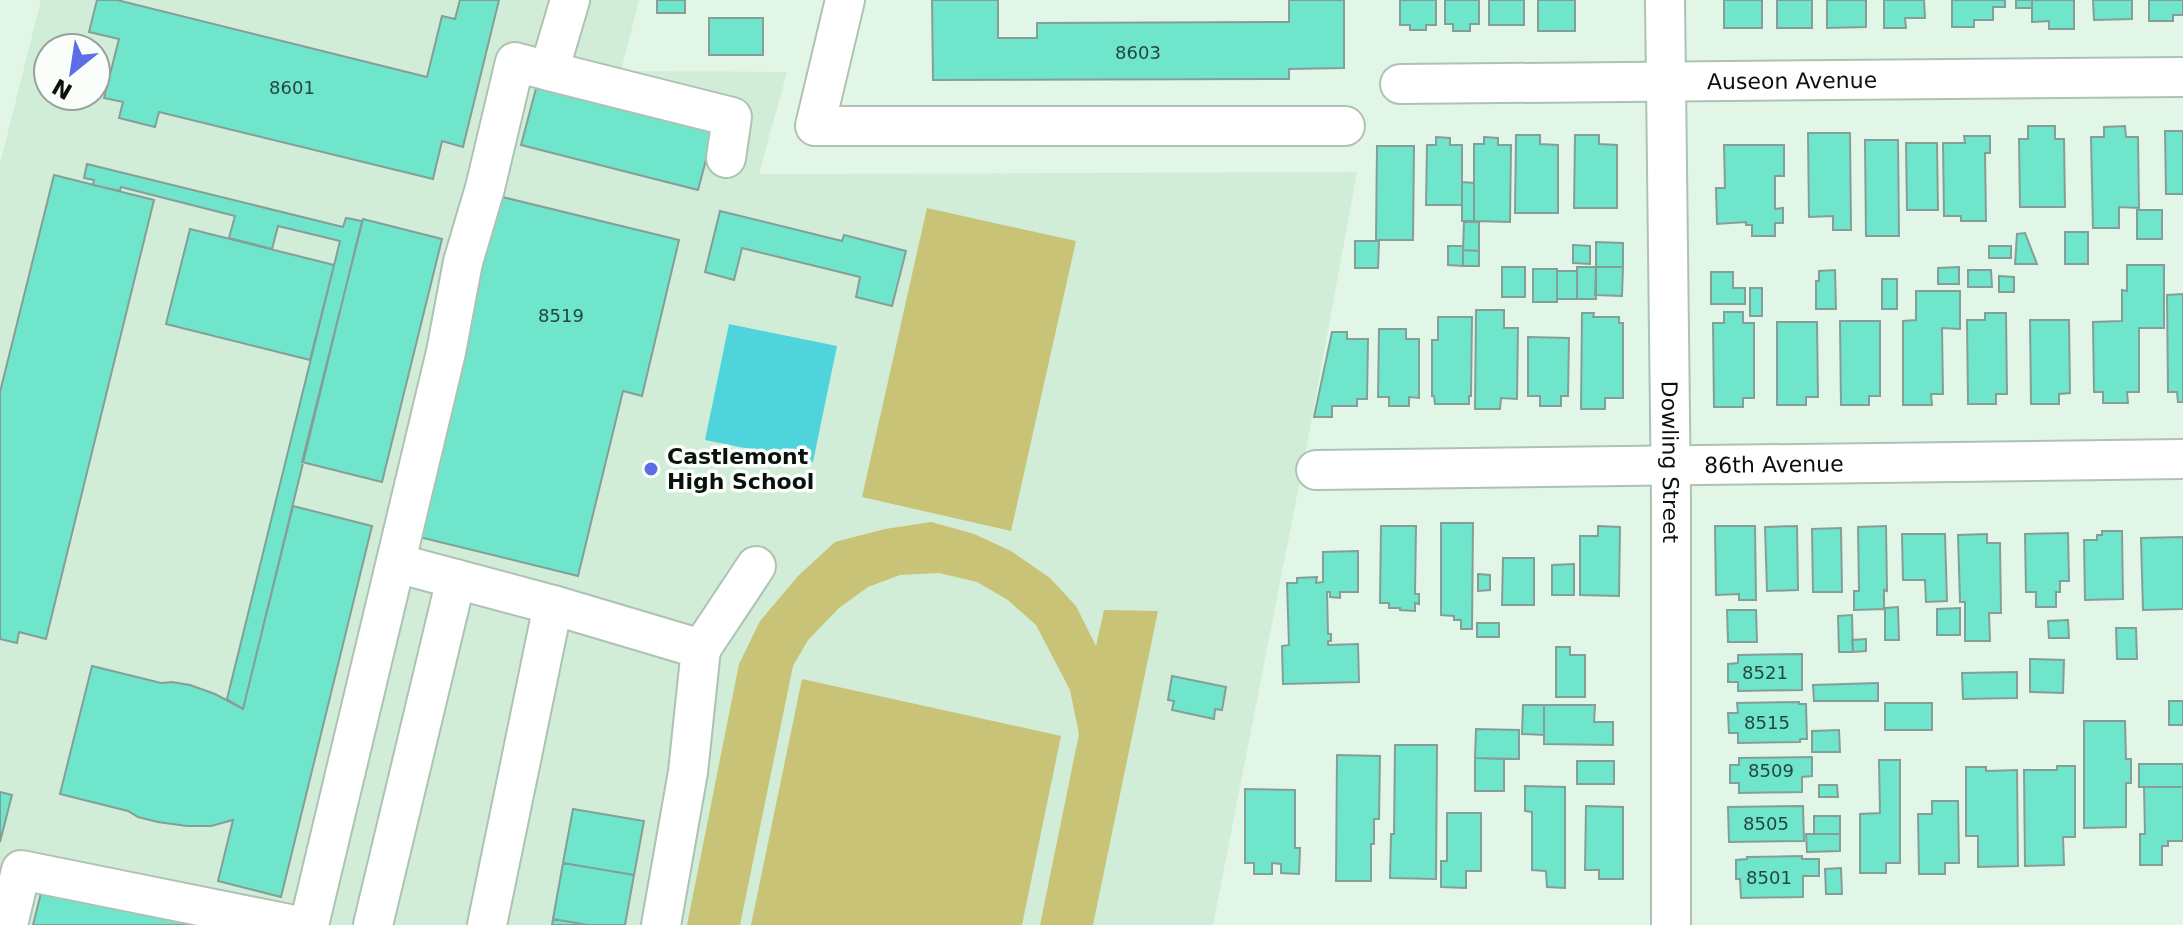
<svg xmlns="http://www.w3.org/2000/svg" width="2183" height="925" font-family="'DejaVu Sans',sans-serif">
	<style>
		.built { fill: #d1edd8; fill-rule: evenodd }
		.green { fill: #c8c376 }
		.water { fill: #50d4dc }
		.building { fill: #6fe5cc; stroke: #859e98; stroke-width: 2 }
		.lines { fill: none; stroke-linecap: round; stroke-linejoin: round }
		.minor-casing { stroke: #aec2b3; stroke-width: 42 }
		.minor { stroke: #fff; stroke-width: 38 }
		.poi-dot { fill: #5c6ee5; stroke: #fafefb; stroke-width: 3 }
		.labels { text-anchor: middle; stroke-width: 7; stroke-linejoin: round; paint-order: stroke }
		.number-label { font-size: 18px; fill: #24473d }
		.street-label { font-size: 22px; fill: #0b120d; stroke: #fafefb }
		.poi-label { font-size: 22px; font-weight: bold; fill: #0b120d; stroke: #fafefb; text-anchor: start }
	</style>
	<rect width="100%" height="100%" fill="#e1f6e6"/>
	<!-- built -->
	<path class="built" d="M41,0H639L621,71L787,72L759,174L1357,172L1310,429L1213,925H0V164ZM48,48H96V96H48Z"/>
	<!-- green -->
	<path class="green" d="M927,208L1076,241L1011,531L862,497Z
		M931,522L974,534L1011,551L1050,578L1076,606L1096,646L1104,610L1158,611L1093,925H1040L1079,734L1070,690L1036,625L1008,600L977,582L939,573L900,575L868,587L839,608L808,640L793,666L740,925H687L739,664L760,621L798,576L835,542L885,529Z
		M802,679L1061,736L1022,925H751Z"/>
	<!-- water -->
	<path class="water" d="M729,324L837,346L813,462L705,440Z"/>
	<!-- building -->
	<path class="building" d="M97,0H117L427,77L442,16L455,19L460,0H499L463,147L442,141L433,179L159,112L155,127L119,118L123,102L104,98L119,39L89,32Z
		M657,0H685V13H657Z
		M932,0H998V38H1037V23L1289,22V0H1344V68L1289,69V79L933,80Z
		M1400,0H1436V25H1426V30H1410V25H1400Z
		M1445,0H1479V24H1470V31H1453V24H1445Z
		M1489,0H1524V25H1489Z
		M1538,0H1575V31H1538Z
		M1724,0H1762V28H1724Z
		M1777,0H1812V28H1777Z
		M1827,0H1866V27L1827,28Z
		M1884,0H1924L1925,18H1905L1906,28H1884Z
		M1952,0H2005V7H1993V20H1974V27H1952Z
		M2016,0H2032V8H2016Z
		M2032,0H2074V29H2049V21L2032,22Z
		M2093,0H2132V19L2094,20Z
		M2149,0H2183V15H2173V21H2149Z
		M709,18H763V55H709Z
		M538,81L715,126L698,190L521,145Z
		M2028,126H2055V139H2064L2065,207H2020L2019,139H2028Z
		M2125,126L2126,137H2138L2139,208L2119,207V228H2093L2091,137H2104V127Z
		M2165,131H2183V194H2166Z
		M1808,133H1850L1851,230H1833V216L1809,217Z
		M1516,135H1540V144L1558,145V213H1515Z
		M1575,135H1599V144L1617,145V208H1574Z
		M1964,136H1990V153H1985L1986,221H1961V216H1944L1943,143H1965Z
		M1436,137L1450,138V145H1462V205H1426L1427,145H1436Z
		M1484,137L1498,138V145H1511L1510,222L1474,221V144H1484Z
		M1865,140H1898L1899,236H1866Z
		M1906,143H1937L1938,210H1907Z
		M1724,145H1784V176H1775V209L1783,208V223H1775V236H1752V225H1746V222L1717,224L1716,188H1725Z
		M1377,146H1414L1413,240H1376Z
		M87,164L343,227L346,218L362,221L243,709L227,699L340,241L278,226L272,249L229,238L235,216L121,187L120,191L93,185L94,180L84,178Z
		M54,175L154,200L46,639L19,632L17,643L0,639V392Z
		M1462,182L1474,183V221H1462Z
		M490,194L679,240L642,396L623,391L578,576L407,534Z
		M2137,210H2162V239H2137Z
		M720,211L842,241L844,235L906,251L892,306L856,297L860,277L742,248L734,280L705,272Z
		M363,219L442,239L382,482L302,462Z
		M1464,222H1479V251L1463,250Z
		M190,229L334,265L310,360L166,324Z
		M2065,232H2088V264H2065Z
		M2025,233L2037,264H2015L2017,234Z
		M1355,241H1379L1378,268H1355Z
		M1596,242L1623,243V267H1596Z
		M1573,245L1590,246V264L1573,263Z
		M1448,246H1463V266L1448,265Z
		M1989,246H2011V258H1989Z
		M1463,250L1479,251V266H1463Z
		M2127,265H2164V328H2139V392H2127L2128,403H2103V392H2094L2093,322L2122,321V290L2127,291Z
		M1502,267H1525V297H1502Z
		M1577,267H1596V299H1577Z
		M1596,267H1623L1622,296L1595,295Z
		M1959,267V284H1938V268Z
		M1533,269H1557V302H1533Z
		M1835,270L1836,309H1816V281H1819V271Z
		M1968,270H1991L1992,287H1968Z
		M1557,271H1577V299H1557Z
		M1711,272H1733V288H1745V304H1711Z
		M1999,276L2014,277V292H1999Z
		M1882,279H1897V309H1882Z
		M1750,288H1762V316H1750Z
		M1916,291H1960V329L1942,328L1943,394H1931L1932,405H1903V321L1916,320Z
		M2183,294V402H2178L2177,392H2168L2167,295Z
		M1476,310H1504V328H1518L1517,399L1501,398L1500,409H1475Z
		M1724,312H1743V323H1754V398H1743V407H1714L1713,323H1724Z
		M1582,313H1594L1593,317H1619V323H1623V398H1605V409H1581Z
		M1985,313H2006L2007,394H1996V404H1968L1967,320H1985Z
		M1438,317H1472L1471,396H1469V404H1435L1434,396H1432V340H1438Z
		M2030,320H2069L2070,393L2059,394V404H2031Z
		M1840,321H1880V396H1869V405H1841Z
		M1777,322H1817L1818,397H1806V405H1777Z
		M1379,329H1406V339H1419V398L1409,397V406H1389V397H1378Z
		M1332,332H1347V339H1368L1367,399H1357V406H1332V417H1314Z
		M1528,337L1569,338L1568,396H1561V406H1540V396H1528Z
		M293,506L372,526L281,897L218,881L233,820L211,826H187L158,822L138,817L128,811L60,794L92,666L161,683L172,682L190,685L215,694L243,709Z
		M1441,523H1473L1472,629H1461V620H1454V616L1441,615Z
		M1381,526H1416L1415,594H1419V604L1415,603V611L1400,610V608H1389V603H1380Z
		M1598,526L1620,527L1619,596L1580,595V536H1598Z
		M1715,526H1755L1756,600H1739V594L1716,595Z
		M1797,526L1798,590L1767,591L1765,527Z
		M1886,526L1887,591L1884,590V609L1854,610V591H1859L1858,527Z
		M1841,528L1842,592H1813L1812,529Z
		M2102,531H2122L2123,599L2085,600L2084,540H2097V535H2102Z
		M2068,533L2069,581H2060V592H2056V607H2036V592H2026L2025,534Z
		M1902,534H1945L1947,601L1926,602L1925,580H1903Z
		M1987,534V543H2000L2001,613H1989L1990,641H1965V602H1960L1958,535Z
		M2183,537V609L2143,610L2141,538Z
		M1358,551V592H1340V598L1330,597V592H1327L1328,634H1331V641H1328V645L1358,644L1359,682L1283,684L1282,646L1289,645L1287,583H1297V578L1317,577L1316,583L1323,582V552Z
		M1503,558H1534V605H1502Z
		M1574,564V595H1552V565Z
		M1478,574L1490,575V590L1478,591Z
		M1898,607L1899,640H1885V608Z
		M1960,608V635H1937V609Z
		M1727,610H1756L1757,642H1728Z
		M1852,615L1853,652H1839L1838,616Z
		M2068,620L2069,638H2049L2048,621Z
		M1477,623H1499V637H1477Z
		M2116,628H2136L2137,659H2117Z
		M1866,639V651L1853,652L1852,640Z
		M1556,647H1570V655H1585V697H1556Z
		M1802,654V690L1738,691V682H1728V664L1738,663V655Z
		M2030,659L2064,660L2063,693L2030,692Z
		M2017,672V698L1963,699L1962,673Z
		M1172,676L1226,687L1222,710L1215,709L1214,719L1172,710L1174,701L1168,700Z
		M1878,683V701H1814L1813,685Z
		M2169,701H2183V725H2169Z
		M1799,702V704H1806L1807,739H1800V742L1738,743V733H1729L1728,713H1738L1737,703Z
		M1885,703H1932V730H1885Z
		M1523,705H1544V735L1522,734Z
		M1544,705H1595L1594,722H1613V745L1544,744Z
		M2084,721H2125L2126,759H2131V783H2126V827L2084,828Z
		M1476,729L1519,730V759L1475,758Z
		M1839,730L1840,752H1812V731Z
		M1395,745H1437L1436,879L1390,878L1391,834H1394Z
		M1337,755L1380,756L1379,819H1374V844H1371V881H1336Z
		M1812,757V776L1802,777V792L1739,793V783H1730V765H1739V758Z
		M1475,758L1504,759V791H1475Z
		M1879,760H1900V863H1886V873H1860V814L1880,813Z
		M1577,761H1614V784H1577Z
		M2139,764H2183V787H2139Z
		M2057,766H2075V837H2063L2064,865L2025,866L2024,770H2057Z
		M1966,767H1986V771L2017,770L2018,866L1978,867V836H1966Z
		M1819,785H1837L1838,797H1819Z
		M1525,786L1565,787V888L1547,887L1546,871L1532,870V812L1525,811Z
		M2144,787H2183V841H2168V846H2162V865H2140V834H2145Z
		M1245,789L1295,790V848H1300L1299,874L1281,873V864L1272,863V874H1254V863H1245Z
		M0,792L12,795L0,842Z
		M1932,801H1958L1959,863H1945V874H1919L1918,814H1932Z
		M1586,806L1623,807V879H1599V870H1585Z
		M1803,806L1804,841L1729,842L1728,807Z
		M573,809L644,821L634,875L563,863Z
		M1447,813H1481V871H1466V888L1441,887V861H1447Z
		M1814,816H1840V834H1814Z
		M1806,834H1840V851L1807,852Z
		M1802,856V859H1819V876H1803V897L1741,898L1740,879H1736V860L1747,859V857Z
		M563,863L634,875L625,925H588L553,919Z
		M1841,868L1842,894H1826L1825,869Z
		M43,885L204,925H33Z
		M553,919L588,925H552Z"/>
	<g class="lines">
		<!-- minor casing -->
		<g class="minor-casing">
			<g id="minor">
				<path d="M845,0L815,126H1345"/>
				<path id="s1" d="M1665,0L1671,500V925"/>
				<path d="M549,71L732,117L726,158"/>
				<path id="s2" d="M1400,84L2183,77"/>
				<path id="s3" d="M1316,470L2183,459"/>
				<path d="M396,563L553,605"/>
				<path d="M8,925L21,870L294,925"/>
				<path d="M309,925L446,352L463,262L485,188L515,62L549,71L570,0"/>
				<path d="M373,925L456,579"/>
				<path d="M487,925L553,605L701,649L756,566"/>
				<path d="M661,925L688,772L701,649"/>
			</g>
		</g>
		<!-- minor -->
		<use href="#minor" class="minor"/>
	</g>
	<!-- markers -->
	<circle class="poi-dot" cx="651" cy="469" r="8"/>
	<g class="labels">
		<!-- number labels -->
		<g class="number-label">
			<text x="1138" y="59">8603</text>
			<text x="292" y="94">8601</text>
			<text x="561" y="322">8519</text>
			<text x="1765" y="679">8521</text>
			<text x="1767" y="729">8515</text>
			<text x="1771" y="777">8509</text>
			<text x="1766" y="830">8505</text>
			<text x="1769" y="884">8501</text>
		</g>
		<!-- street labels -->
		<g class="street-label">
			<text dy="8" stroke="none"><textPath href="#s2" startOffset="392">Auseon Avenue</textPath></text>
			<text dy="8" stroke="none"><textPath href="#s1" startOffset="462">Dowling Street</textPath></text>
			<text dy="8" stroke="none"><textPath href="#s3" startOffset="458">86th Avenue</textPath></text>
		</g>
		<!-- poi labels -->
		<g class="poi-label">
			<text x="667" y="464">Castlemont<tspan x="667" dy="25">High School</tspan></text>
		</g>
	</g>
	<!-- north arrow -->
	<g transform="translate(72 72) rotate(210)"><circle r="38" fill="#fafefb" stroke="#9aa09c" stroke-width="2"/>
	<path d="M0-6L14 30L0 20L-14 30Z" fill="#5c6ee5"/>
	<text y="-12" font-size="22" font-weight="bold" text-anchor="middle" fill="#0b120d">N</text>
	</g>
</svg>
